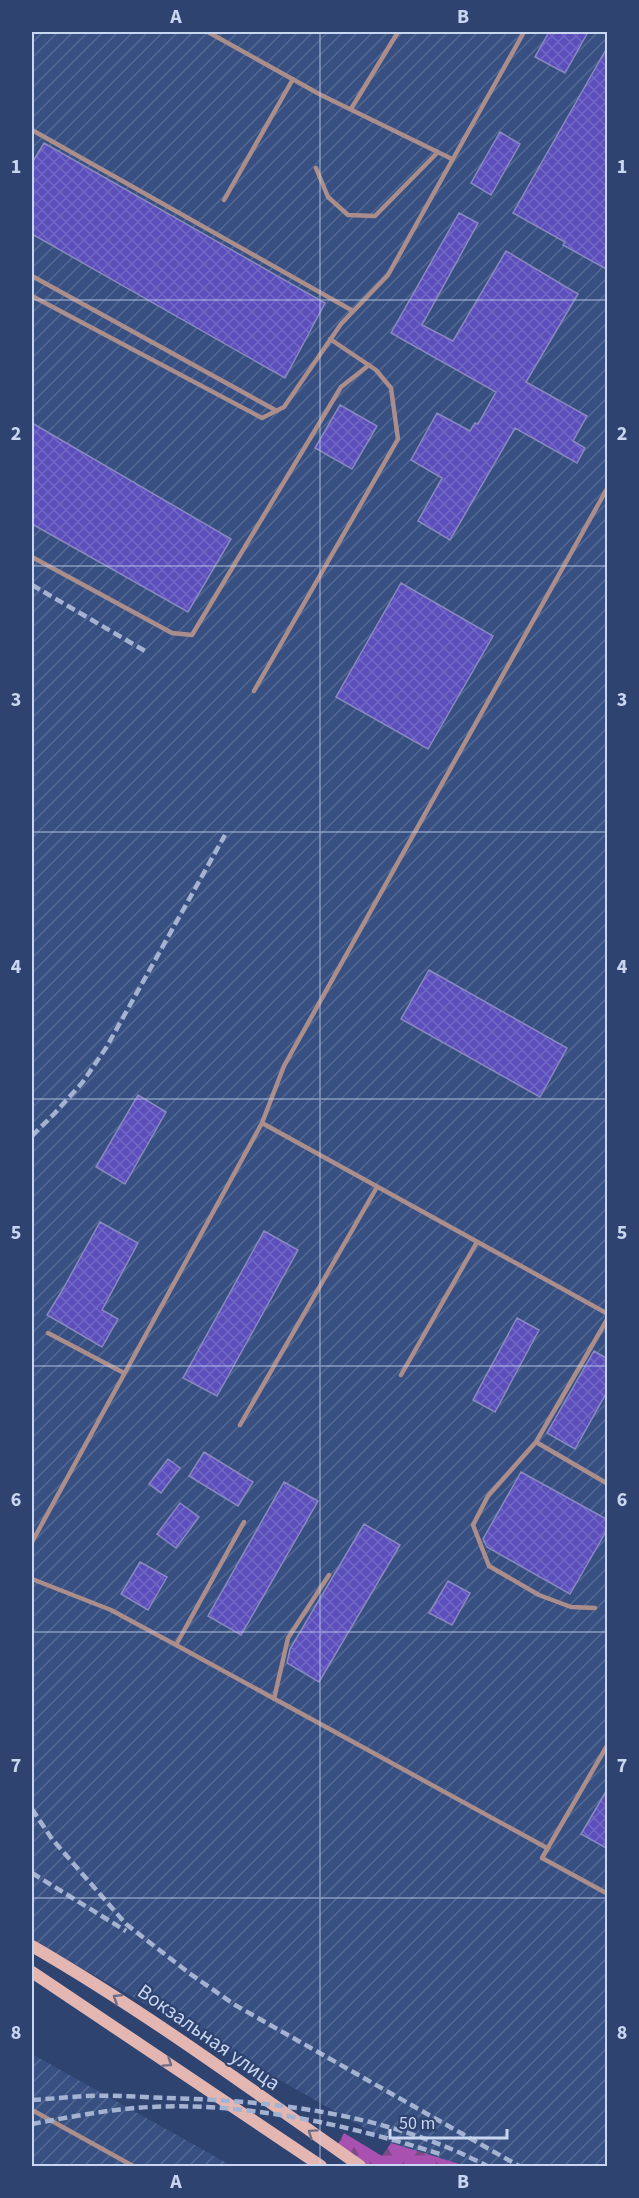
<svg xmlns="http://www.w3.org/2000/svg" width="639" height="2198" font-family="'Source Sans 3',sans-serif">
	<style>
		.industrial { fill: url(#industrial-furrows) }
		.forest { fill: url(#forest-firs) }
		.building { fill: url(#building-cross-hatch); stroke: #8989bf; stroke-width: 1.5 }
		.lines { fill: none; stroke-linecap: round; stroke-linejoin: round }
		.service { stroke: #ab8e8b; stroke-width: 4.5 }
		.secondary { stroke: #e4b6b2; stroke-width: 12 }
		.rail { stroke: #a4b3d2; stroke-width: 4.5; stroke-dasharray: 9 4.5; stroke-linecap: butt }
		.oneway { stroke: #6e6b87 }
		.grid { fill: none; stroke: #c9d6f1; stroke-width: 1.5; stroke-opacity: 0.55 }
		.labels { text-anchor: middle; stroke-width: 4.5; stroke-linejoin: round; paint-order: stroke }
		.street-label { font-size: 21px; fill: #c9d6f1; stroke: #2f4370 }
		.neatline { fill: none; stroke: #c9d6f1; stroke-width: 2 }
		.grid-label { font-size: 20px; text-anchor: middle; font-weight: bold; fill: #c9d6f1 }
	</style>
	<defs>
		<pattern id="industrial-furrows" width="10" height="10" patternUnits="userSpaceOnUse" patternTransform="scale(1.5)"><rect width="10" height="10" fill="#385081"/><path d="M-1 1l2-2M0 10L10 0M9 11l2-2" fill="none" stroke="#536893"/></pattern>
		<pattern id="forest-firs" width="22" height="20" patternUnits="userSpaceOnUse" patternTransform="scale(1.5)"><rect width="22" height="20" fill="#a851b0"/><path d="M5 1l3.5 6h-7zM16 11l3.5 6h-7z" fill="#7d4a86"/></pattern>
		<pattern id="building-cross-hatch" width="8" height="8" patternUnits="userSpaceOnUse" patternTransform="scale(1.5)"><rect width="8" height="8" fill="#5c4fbc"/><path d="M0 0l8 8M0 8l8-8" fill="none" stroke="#7268c5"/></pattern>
	</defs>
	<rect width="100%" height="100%" fill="#2f4370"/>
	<!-- industrial -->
	<path class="industrial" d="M32,32H607V2166H432L32,1940Z
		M32,2054L232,2166H32Z"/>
	<!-- forest -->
	<path class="forest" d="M344,2133L382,2156L391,2143L466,2166H368L336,2148Z"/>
	<!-- building -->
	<path class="building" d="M549,32H588L565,73L535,57Z
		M608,46V270L563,245L565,242L513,213Z
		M500,132L520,144L491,195L471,183Z
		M44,143L325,303L285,378L32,234V163Z
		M459,213L478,223L422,325L453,341L506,251L578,294L526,382L587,416L573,441L585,448L577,463L515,428L450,540L418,521L442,478L411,460L437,413L470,431L475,423L478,424L496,392L391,333Z
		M340,405L377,426L352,469L315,448Z
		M32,423L231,539L188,612L32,524Z
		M401,583L493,636L428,749L336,697Z
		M429,970L567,1048L540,1097L401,1019Z
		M138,1095L166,1112L125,1184L96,1167Z
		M100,1222L138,1243L102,1310L118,1319L102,1347L47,1315L63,1289Z
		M264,1231L298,1250L217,1396L183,1378Z
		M517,1318L539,1330L495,1412L473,1400Z
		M594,1351L608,1359V1390L575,1449L547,1433Z
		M204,1452L253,1482L238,1506L189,1476Z
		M168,1459L180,1468L161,1493L149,1484Z
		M521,1472L608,1520V1528L570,1594L487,1547L483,1539Z
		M284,1482L318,1501L241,1635L208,1616Z
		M180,1503L199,1517L176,1548L157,1534Z
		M364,1524L400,1545L319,1682L287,1663L290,1649Z
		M140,1562L167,1577L148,1610L121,1594Z
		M448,1581L470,1593L452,1625L429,1613Z
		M608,1788V1849L581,1834Z"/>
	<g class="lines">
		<!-- service -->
		<path class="service" d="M208,32L321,95L452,159
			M351,109L398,32
			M32,130L353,311
			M316,168L328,197L348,215L375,216L438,152
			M224,200L293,79
			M32,276L277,411
			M32,296L262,418L284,407L341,324L388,275L524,32
			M608,487L284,1066L262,1123L608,1314
			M32,557L172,633L192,635L341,387L369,365
			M254,691L398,439L391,388L376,370L330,339
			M608,1318L536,1442L608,1484
			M48,1333L124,1373
			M401,1375L477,1242
			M240,1425L377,1187
			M536,1442L488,1496L473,1525L489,1566L539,1595L571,1607L595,1608
			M32,1542L262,1123
			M32,1579L111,1610L176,1645L244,1522
			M176,1645L547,1848
			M274,1699L288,1638L329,1575
			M608,1744L542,1858L608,1894
			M32,2110L133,2166"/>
		<!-- secondary -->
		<path class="secondary" d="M32,1946C146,2012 252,2090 360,2166
			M32,1972L321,2166"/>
		<!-- rail -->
		<path class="rail" d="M32,585L145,651
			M32,1136L54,1114L82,1083L106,1048L225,835
			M32,1809L52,1839L126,1924L189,1973L235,2005L519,2166
			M32,1873L126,1931
			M32,2100C50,2099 68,2097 86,2096C113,2095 141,2097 168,2098C278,2101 388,2114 487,2166
			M32,2124C70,2117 110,2109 150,2107C248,2102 349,2125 443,2155"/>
	</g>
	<!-- one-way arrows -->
	<defs><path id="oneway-chevron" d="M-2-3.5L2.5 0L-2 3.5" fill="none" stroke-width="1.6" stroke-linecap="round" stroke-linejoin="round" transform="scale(1.5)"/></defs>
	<g class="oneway">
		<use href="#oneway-chevron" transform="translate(117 1998) rotate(-148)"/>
		<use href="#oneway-chevron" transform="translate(168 2063) rotate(34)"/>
		<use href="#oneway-chevron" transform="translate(312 2133) rotate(-145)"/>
	</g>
	<!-- grid -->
	<path class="grid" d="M320,32V2166M32,300H608M32,566H608M32,832H608M32,1099H608M32,1366H608M32,1632H608M32,1898H608"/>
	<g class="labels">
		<!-- street labels -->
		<g class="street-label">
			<text transform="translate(209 2037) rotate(35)" y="7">Вокзальная улица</text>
		</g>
	</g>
	<!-- border -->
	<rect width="639" height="2198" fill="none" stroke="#2f4370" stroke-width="66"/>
	<!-- scale -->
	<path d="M390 2129v9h117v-9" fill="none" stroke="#c9d6f1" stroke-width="3"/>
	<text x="399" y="2129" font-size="18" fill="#c9d6f1" stroke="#2f4370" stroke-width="4.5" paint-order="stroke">50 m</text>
	<rect x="33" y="33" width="573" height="2132" class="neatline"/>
	<g class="grid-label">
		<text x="176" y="23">A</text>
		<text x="463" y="23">B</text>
		<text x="16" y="173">1</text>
		<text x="622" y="173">1</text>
		<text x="16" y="440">2</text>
		<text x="622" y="440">2</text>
		<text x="16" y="706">3</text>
		<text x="622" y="706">3</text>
		<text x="16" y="973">4</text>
		<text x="622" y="973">4</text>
		<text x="16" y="1239">5</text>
		<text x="622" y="1239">5</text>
		<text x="16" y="1506">6</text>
		<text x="622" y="1506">6</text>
		<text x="16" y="1772">7</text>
		<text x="622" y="1772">7</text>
		<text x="16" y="2039">8</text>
		<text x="622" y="2039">8</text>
		<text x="176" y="2188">A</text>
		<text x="463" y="2188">B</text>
	</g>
</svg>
